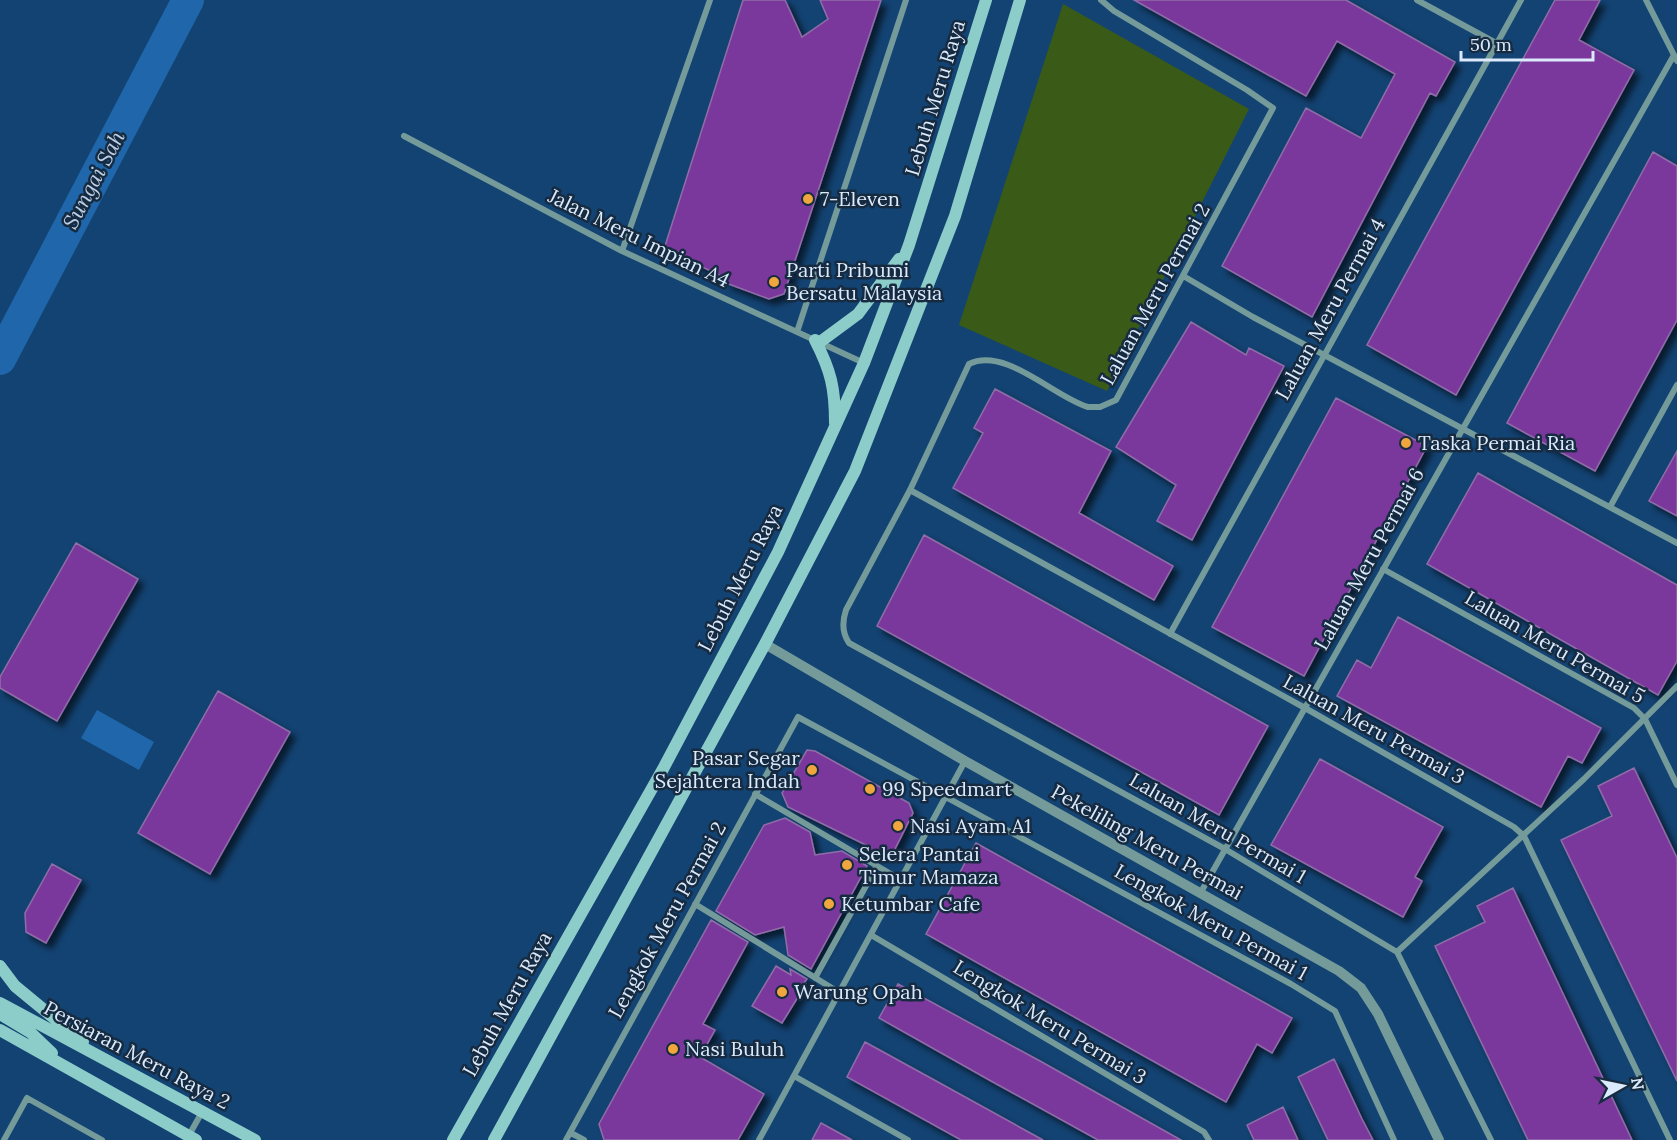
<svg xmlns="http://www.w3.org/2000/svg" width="1677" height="1140" font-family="Lora,serif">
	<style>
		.green { fill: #3a5a17 }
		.water { fill: #1f66ab }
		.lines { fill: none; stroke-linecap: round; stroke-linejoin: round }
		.river { stroke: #1f66ab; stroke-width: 32 }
		.building { fill: #7a399d; stroke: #916da7; stroke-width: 1.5; filter: url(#shadow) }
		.minor { stroke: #749b99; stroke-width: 6 }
		.tertiary { stroke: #749b99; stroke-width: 10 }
		.secondary { stroke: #8dcdc9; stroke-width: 12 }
		.poi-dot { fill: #f0a63e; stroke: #162a40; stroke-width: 2 }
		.labels { text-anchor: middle; stroke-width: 5; stroke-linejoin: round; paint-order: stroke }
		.street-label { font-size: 20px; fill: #dbeafc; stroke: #162a40 }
		.poi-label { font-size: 20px; fill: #dbeafc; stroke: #162a40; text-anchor: start }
		.water-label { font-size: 21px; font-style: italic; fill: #bcd0e7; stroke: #162a40 }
	</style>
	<defs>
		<filter id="shadow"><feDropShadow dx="5.5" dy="5.5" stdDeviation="3" flood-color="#0009"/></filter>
	</defs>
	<rect width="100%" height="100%" fill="#134373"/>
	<!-- green -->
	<path class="green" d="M1063,4L1249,109L1107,391L959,325Z"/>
	<!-- water -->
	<path class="water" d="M97,710L154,742L139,770L81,738Z"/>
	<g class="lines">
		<!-- river -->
		<path class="river" d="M0,359L188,0"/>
	</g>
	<!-- building -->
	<path class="building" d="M743,0H785L802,37L828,19L820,0H881L784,294L769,299L726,283L728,279L664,249Z
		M1134,0H1346L1455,62L1436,96L1430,93L1312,317L1222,266L1306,108L1361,138L1395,74L1337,41L1306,96Z
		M1555,0H1600L1579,40L1634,70L1456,395L1367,345Z
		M1653,152L1677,166V320L1595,471L1507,423Z
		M1191,322L1246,355L1249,348L1284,366L1192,540L1157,521L1176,485L1116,447Z
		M995,389L1111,451L1079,513L1173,566L1154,600L953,488L983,433L974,428Z
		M1336,398L1427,446L1304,676L1212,627Z
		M1677,451V516L1649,501Z
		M1478,473L1677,585V661L1658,695L1427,564Z
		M924,535L1268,726L1219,815L877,626Z
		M76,543L138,579L57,721L0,688V677Z
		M1398,617L1601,728L1582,763L1568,756L1541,807L1337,696L1357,660L1371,668Z
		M218,691L290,732L210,874L138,833Z
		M807,750L815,751L909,803L913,813L893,853L885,855L875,850L872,857L859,849L870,847L788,807L782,793Z
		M1320,759L1443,827L1415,877L1422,881L1403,917L1271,845Z
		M1634,768L1677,858V1081L1561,840L1612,816L1598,786Z
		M785,818L810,832L815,855L842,851L867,866L811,969L788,955L784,927L755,935L716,911L764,825Z
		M976,843L1292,1018L1272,1053L1257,1044L1226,1102L926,934Z
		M52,864L81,880L46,943L26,932L25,913Z
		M1513,888L1567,1002L1632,1140H1528L1435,946L1485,922L1477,906Z
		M711,920L748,942L703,1024L715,1030L700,1057L764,1094L738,1140H604L599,1124Z
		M776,966L791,975L790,969L807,979L804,983L806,984L782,1023L752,1006Z
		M898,984L1040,1061L1181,1140H1098L991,1081L879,1018Z
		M865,1042L927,1076L1043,1140H961L847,1077Z
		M1334,1059L1362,1119L1373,1140H1328L1298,1077Z
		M1283,1107L1298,1140H1254L1247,1125Z
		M821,1123L852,1140H812Z"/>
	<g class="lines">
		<!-- minor -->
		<path class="minor" d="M1101,0L1114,11L1247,90L1273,108L1116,400L1100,407H1088C1054,397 1005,346 969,364L910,490L846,610C842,622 842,633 849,643L1225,849L1397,952L1491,1140
			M1417,0L1496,43
			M1646,0L1677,61
			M404,136L622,251L864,363
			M622,251L710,0
			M1185,277L1253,317L1677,543
			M797,332L906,0
			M910,490L1305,708L1514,827L1524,836L1670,1140
			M1610,507L1677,385
			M1383,569L1634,708L1645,719L1677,785
			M1170,634L1521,0
			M755,794L901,880
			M1201,892L1674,55
			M695,904L840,993
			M871,935L1204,1132L1209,1140
			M1397,952L1584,779L1677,686
			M815,978L877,866
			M794,1076L908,1140
			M571,1133L584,1140
			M188,1137L202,1112
			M4,1140L27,1098L102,1140
			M566,1140L798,717L1291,984L1335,1011L1394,1140
			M759,1140L965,761"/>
		<!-- tertiary -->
		<path class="tertiary" d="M765,644L965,761L1339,971L1361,988L1378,1014L1439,1140"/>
		<!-- secondary -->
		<path class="secondary" d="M815,340C831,371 835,388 835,423
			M820,342L858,314L899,259
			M0,966L15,986L83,1042
			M0,1003L255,1140
			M0,1014L30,1032L52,1053
			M0,1030L196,1140
			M453,1140L663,769L778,552L864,363L909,245L986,0
			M494,1140L765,644L855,471L955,216L1020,0"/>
	</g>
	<!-- markers -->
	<g class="poi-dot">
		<circle cx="808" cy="199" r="6"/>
		<circle cx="774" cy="282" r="6"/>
		<circle cx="1406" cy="443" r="6"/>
		<circle cx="812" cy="770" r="6"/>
		<circle cx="870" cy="789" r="6"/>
		<circle cx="898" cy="826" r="6"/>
		<circle cx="847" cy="865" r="6"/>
		<circle cx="829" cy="904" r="6"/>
		<circle cx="782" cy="992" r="6"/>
		<circle cx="673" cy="1049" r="6"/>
	</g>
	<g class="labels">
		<!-- street labels -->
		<g class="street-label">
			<text transform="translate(935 98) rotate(-73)" y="7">Lebuh Meru Raya</text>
			<text transform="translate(639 238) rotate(26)" y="7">Jalan Meru Impian A4</text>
			<text transform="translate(1155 294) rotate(-61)" y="7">Laluan Meru Permai 2</text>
			<text transform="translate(1330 309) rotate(-61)" y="7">Laluan Meru Permai 4</text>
			<text transform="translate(1369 559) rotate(-61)" y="7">Laluan Meru Permai 6</text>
			<text transform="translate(740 578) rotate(-63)" y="7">Lebuh Meru Raya</text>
			<text transform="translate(1555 647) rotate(30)" y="7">Laluan Meru Permai 5</text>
			<text transform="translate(1374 729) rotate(29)" y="7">Laluan Meru Permai 3</text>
			<text transform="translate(1218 828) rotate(30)" y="7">Laluan Meru Permai 1</text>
			<text transform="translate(1147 842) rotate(29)" y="7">Pekeliling Meru Permai</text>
			<text transform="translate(667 920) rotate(-61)" y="7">Lengkok Meru Permai 2</text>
			<text transform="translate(1211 922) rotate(29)" y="7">Lengkok Meru Permai 1</text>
			<text transform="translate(507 1004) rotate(-61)" y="7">Lebuh Meru Raya</text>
			<text transform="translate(1050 1022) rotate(31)" y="7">Lengkok Meru Permai 3</text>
			<text transform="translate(137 1055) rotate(28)" y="7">Persiaran Meru Raya 2</text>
		</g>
		<!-- poi labels -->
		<g class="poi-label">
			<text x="820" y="206">7-Eleven</text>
			<text x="786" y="277">Parti Pribumi<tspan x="786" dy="23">Bersatu Malaysia</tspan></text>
			<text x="1418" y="450">Taska Permai Ria</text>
			<text x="800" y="765" text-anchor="end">Pasar Segar<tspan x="800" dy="23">Sejahtera Indah</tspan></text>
			<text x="882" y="796">99 Speedmart</text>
			<text x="910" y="833">Nasi Ayam A1</text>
			<text x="859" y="861">Selera Pantai<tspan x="859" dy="23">Timur Mamaza</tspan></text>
			<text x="841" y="911">Ketumbar Cafe</text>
			<text x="794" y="999">Warung Opah</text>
			<text x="685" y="1056">Nasi Buluh</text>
		</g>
		<!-- water labels -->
		<g class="water-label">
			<text transform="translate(94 180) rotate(-62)" y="7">Sungai Sah</text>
		</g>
	</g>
	<!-- north arrow -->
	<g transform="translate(1623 1086) rotate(81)" stroke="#162a40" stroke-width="4.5" paint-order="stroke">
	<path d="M0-4.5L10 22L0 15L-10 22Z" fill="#dbeafc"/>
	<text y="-9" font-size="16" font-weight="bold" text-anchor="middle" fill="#dbeafc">N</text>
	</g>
	<!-- scale -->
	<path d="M1461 51v9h132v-9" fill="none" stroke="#dbeafc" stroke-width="3"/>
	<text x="1470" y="51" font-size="18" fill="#dbeafc" stroke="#162a40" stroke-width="4.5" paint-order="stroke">50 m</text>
</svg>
